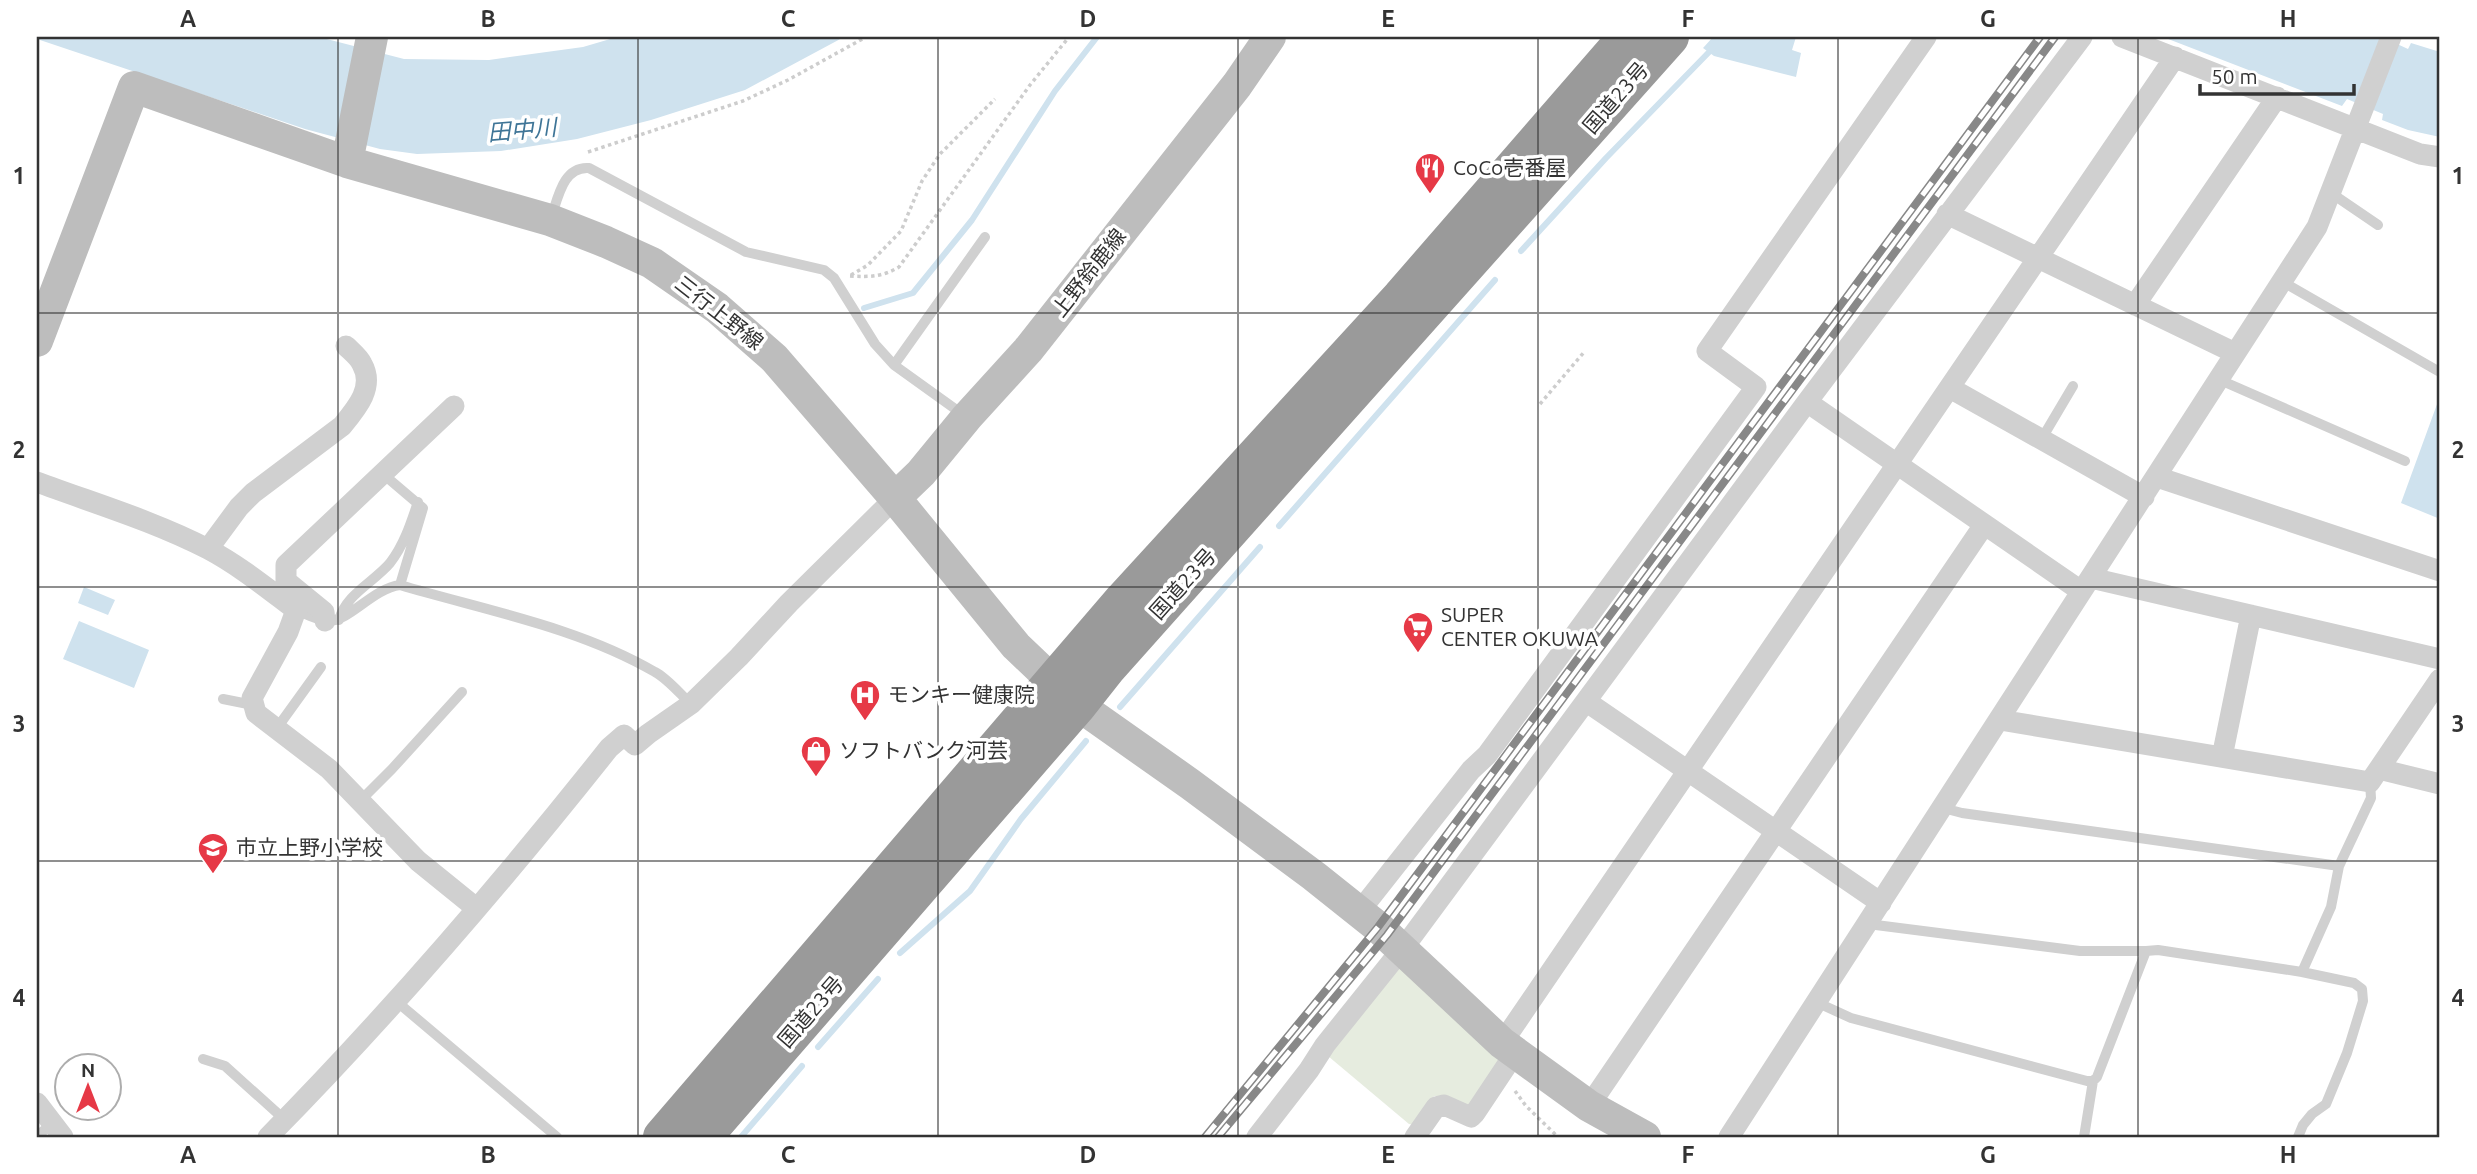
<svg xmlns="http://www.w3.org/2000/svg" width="2477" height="1174" font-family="Ubuntu,'Noto Sans JP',sans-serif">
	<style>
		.green { fill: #e6ecdf }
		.water { fill: #cfe2ee }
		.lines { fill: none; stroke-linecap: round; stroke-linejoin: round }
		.stream { stroke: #cfe2ee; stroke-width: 6 }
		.path { stroke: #cdcdcd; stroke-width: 3.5; stroke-dasharray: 3.5 3.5; stroke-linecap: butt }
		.lane { stroke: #d0d0d0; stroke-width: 10 }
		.street { stroke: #d0d0d0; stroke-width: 21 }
		.secondary { stroke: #bdbdbd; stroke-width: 32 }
		.highway { stroke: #9a9a9a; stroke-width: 38 }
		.rail-casing { stroke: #888; stroke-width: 8 }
		.rail { stroke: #fff; stroke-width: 5; stroke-dasharray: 16; stroke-linecap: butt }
		.grid { fill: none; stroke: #333; stroke-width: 2; stroke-opacity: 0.55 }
		.labels { text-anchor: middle; stroke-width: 7; stroke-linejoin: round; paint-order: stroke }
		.street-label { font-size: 21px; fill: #333; stroke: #fff }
		.poi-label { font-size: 21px; fill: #333; stroke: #fff; text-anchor: start }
		.water-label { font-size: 23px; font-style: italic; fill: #3f7597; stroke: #fff }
		.neatline { fill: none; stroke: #333; stroke-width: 2.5 }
		.grid-label { font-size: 23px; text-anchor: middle; font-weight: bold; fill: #333 }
	</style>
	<rect width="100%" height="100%" fill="#fff"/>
	<!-- green -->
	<path class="green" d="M1397,969H1405L1500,1058L1471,1107L1442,1096H1434L1415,1125L1409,1124L1328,1056Z"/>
	<!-- water -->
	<path class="water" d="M37,37H319L404,59L489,60L583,47L617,37H844L745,90L651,120L577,139L501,151L417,154L380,149L305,129L37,39Z
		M1713,37H1796L1792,50L1801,53L1796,77L1714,56L1703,48Z
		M2163,37H2382L2408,49L2411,43L2440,52V137L2408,130L2382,120L2383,114L2347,99L2342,106Z
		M2440,396V519L2401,503Z
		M84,587L115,600L108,615L78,603Z
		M79,621L149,650L134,688L63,659Z"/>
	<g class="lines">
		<!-- stream -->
		<path class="stream" d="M1521,251L1606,158L1712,49
			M864,308L913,293L972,220L1055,91L1097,37
			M1279,526L1495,280
			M1120,707L1260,547
			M900,953L970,891L1021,819L1086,741
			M818,1047L878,979
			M741,1137L802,1066"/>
		<!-- path -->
		<path class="path" d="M588,152L743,101L788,80L866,37
			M851,275L868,265L901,231L922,181L940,154L995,99
			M850,276C870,277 882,277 899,267L1030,85L1069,37
			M1540,404L1585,351
			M1515,1091L1526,1106L1558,1137"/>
		<!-- lane -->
		<path class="lane" d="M2331,193L2378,225
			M551,218C558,198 563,166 589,168L746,252L824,270L834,278L875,344L894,365L965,416
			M2283,282L2438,371
			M894,365L985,237
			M2220,380L2405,461
			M2041,440L2073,386
			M383,474L423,508L400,585
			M296,610C306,614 318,621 328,621C350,621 372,589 400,585C484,610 578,627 655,672C668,679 680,694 691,704
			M339,620C346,594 374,582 390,563C404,545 411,523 418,502
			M223,699L253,705
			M277,728L321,667
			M361,800L392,769L462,692
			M1943,808L1962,813L2339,866
			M2146,951L2158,950L2302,972L2354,983L2362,989L2363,1001L2347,1053L2326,1104L2312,1114L2303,1125L2298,1137
			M2302,972L2331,907L2339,866L2371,798L2370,782
			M396,1001L557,1137
			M1816,1002L1851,1018L2087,1081H2093L2097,1077L2146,951H2080L1868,924
			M203,1059L225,1066L285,1120
			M37,1136L52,1124
			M2084,1137L2093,1081"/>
		<!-- street -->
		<path class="street" d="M2122,37L2420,154L2440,157
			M1947,214L2235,353
			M2135,305L2277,97
			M1950,388L2144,497
			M1807,402L2081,591
			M2157,477L2440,571
			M37,482C93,503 154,521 208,549C240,566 268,589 296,610L288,632L252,698L256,713L329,769L418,861L476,908
			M208,549L239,507L253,493L342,426C357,408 375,387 362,364C359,357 351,351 346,346
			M2091,578L2440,659
			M325,621L324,612L286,581V565L454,406
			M1587,702L1881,903
			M2000,720L2370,782L2440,679
			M2222,757L2251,615
			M2379,769L2440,784
			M1359,912L1471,770L1487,755L1756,387L1707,351L1926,37
			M1502,1043L2175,57
			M37,1103L63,1137
			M1589,1106L1984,525
			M268,1137C389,1014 502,883 609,748L624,735L635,745L648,734L691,704L739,657L789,603L895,498
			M1257,1137L1309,1070L1325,1045L1410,939L1807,402L2082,37
			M1415,1137L1436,1107L1444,1105L1471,1117L1475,1113L1515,1053
			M1729,1137L2317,227L2391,37"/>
		<!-- secondary -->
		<path class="secondary" d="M372,37L347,162L550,220L606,242L652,263L717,308L774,358L895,498L1016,646L1078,705L1190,784L1314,876L1378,927L1502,1043L1589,1106L1645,1137
			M37,341L134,87L347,162
			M895,498L921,473L967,417L1028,350L1237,85L1270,37"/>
		<!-- highway -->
		<path class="highway" d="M662,1137L1124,599L1401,297L1627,37
			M703,1137L1078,705L1108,667L1670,37"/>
		<!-- rail casing -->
		<g class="rail-casing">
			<path id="rail" d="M1205,1137L1378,927L2040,37
				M1218,1137L1387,935L2055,37"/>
		</g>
		<!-- rail -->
		<use href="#rail" class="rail"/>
	</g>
	<!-- grid -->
	<path class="grid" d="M338,37V1137M638,37V1137M938,37V1137M1238,37V1137M1538,37V1137M1838,37V1137M2138,37V1137M37,313H2440M37,587H2440M37,861H2440"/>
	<!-- icons -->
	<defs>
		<g id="restaurant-pin" transform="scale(1.575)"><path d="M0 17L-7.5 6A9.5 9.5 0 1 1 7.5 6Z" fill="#e63946" stroke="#fff"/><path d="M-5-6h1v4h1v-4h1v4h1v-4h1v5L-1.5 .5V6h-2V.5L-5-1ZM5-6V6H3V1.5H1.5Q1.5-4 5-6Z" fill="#fff"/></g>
		<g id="supermarket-pin" transform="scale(1.575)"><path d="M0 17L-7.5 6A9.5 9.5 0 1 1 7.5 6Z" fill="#e63946" stroke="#fff"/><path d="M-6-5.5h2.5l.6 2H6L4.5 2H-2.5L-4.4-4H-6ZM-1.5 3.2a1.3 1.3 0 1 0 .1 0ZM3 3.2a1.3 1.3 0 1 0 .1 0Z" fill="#fff"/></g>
		<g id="hospital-pin" transform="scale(1.575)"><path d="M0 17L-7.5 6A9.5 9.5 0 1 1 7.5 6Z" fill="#e63946" stroke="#fff"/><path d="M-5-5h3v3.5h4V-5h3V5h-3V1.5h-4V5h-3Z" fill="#fff"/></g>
		<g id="shop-pin" transform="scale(1.575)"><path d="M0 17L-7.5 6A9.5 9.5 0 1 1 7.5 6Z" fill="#e63946" stroke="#fff"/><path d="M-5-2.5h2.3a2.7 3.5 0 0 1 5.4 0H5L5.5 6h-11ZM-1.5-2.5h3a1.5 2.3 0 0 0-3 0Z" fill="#fff"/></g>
		<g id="school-pin" transform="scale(1.575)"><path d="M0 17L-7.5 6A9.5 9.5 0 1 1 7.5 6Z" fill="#e63946" stroke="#fff"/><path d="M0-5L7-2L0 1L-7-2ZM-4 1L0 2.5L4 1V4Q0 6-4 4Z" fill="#fff"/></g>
	</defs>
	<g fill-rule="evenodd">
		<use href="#restaurant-pin" x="1430" y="168"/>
		<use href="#supermarket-pin" x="1418" y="627"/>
		<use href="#hospital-pin" x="865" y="695"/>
		<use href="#shop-pin" x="816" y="751"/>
		<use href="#school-pin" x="213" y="848"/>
	</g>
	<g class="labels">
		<!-- street labels -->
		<g class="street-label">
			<text transform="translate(1616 98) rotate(-49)" y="7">国道23号</text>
			<text transform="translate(1089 273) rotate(-52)" y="7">上野鈴鹿線</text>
			<text transform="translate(719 313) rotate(38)" y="7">三行上野線</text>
			<text transform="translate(1183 584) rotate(-48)" y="7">国道23号</text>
			<text transform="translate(811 1012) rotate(-49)" y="7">国道23号</text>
		</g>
		<!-- poi labels -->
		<g class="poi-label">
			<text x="1453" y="175">CoCo壱番屋</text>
			<text x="1441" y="622">SUPER<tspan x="1441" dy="24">CENTER OKUWA</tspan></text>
			<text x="888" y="702">モンキー健康院</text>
			<text x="839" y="758">ソフトバンク河芸</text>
			<text x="236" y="855">市立上野小学校</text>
		</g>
		<!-- water labels -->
		<g class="water-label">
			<text transform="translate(522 130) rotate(-5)" y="8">田中川</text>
		</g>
	</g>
	<!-- border -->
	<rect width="2477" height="1174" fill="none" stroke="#ffffff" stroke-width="77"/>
	<!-- north arrow -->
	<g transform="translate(88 1087)"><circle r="33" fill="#ffffff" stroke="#adadad" stroke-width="2"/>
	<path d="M0-5L12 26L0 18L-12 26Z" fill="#e63946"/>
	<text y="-10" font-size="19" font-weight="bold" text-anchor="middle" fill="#333333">N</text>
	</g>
	<!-- scale -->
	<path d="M2200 84v10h154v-10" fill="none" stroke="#333333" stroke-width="3.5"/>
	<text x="2211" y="84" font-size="21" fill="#333333" stroke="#ffffff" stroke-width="5" paint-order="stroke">50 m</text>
	<rect x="38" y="38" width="2400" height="1098" class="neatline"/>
	<g class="grid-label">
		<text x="188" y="27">A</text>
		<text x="488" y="27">B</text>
		<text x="788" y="27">C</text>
		<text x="1088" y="27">D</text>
		<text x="1388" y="27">E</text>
		<text x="1688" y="27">F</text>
		<text x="1988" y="27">G</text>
		<text x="2288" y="27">H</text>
		<text x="19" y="184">1</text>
		<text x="2458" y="184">1</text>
		<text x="19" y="458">2</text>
		<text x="2458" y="458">2</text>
		<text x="19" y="732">3</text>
		<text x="2458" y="732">3</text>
		<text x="19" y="1006">4</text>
		<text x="2458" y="1006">4</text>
		<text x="188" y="1163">A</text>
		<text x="488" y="1163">B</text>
		<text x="788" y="1163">C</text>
		<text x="1088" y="1163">D</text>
		<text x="1388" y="1163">E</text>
		<text x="1688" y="1163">F</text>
		<text x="1988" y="1163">G</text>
		<text x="2288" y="1163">H</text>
	</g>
</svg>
